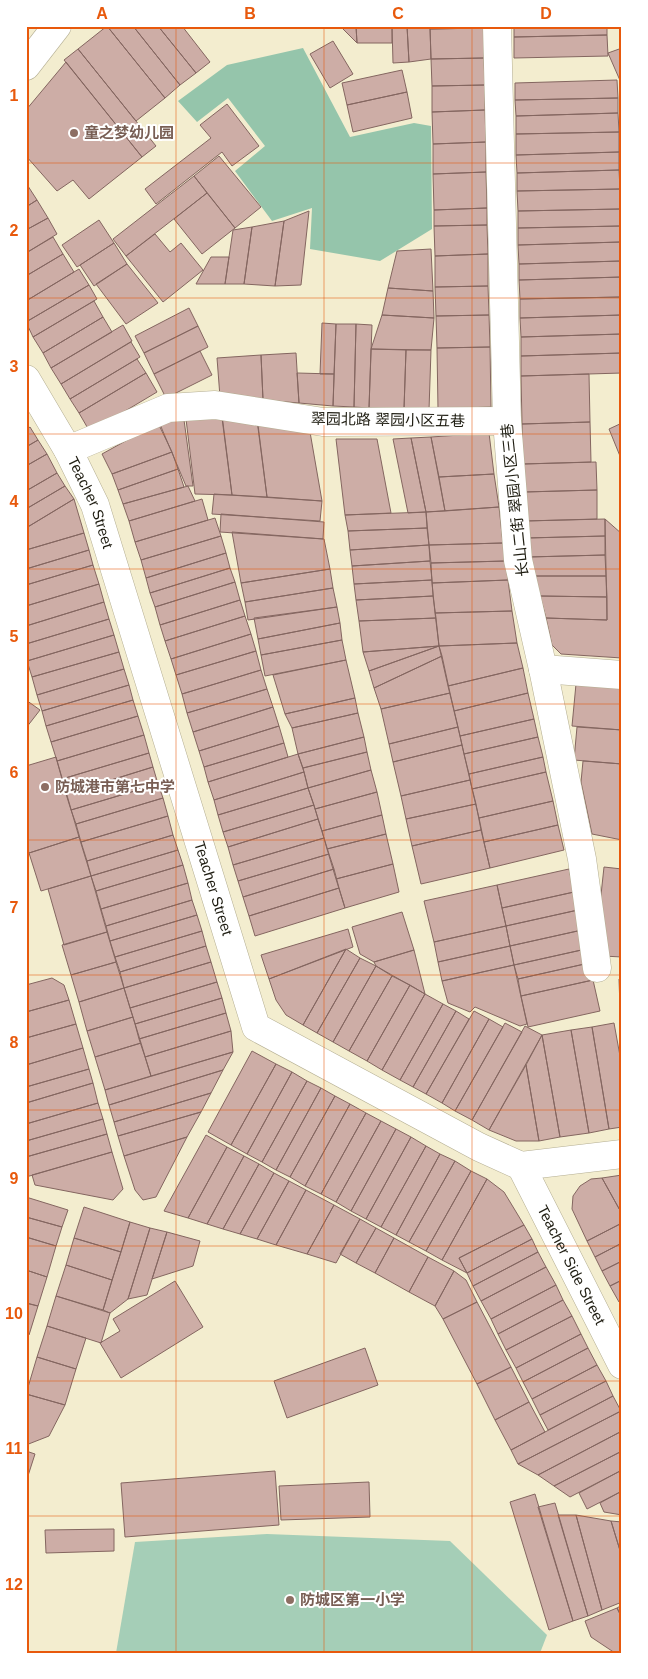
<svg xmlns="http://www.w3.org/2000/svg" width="648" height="1679" font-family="Helvetica,'Noto Sans SC',sans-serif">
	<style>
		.green { fill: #a5ceb7 }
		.forest { fill: #95c5ab }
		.building { fill: #cdada6; stroke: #846660 }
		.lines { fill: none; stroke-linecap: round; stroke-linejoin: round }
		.minor-casing { stroke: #b4ae92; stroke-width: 29 }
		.minor { stroke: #fff; stroke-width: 28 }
		.grid { fill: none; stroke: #e8590c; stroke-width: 1; stroke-opacity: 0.55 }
		.education-dot { fill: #8d6e63; stroke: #fff; stroke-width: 2 }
		.labels { text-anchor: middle; stroke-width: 4; stroke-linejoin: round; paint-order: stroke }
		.education-label { font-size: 15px; font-weight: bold; fill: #785e54; stroke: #fff; text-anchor: start }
		.street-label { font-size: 15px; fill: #1f1d12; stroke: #fff }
		.neatline { fill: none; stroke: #e8590c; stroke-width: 2 }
		.grid-label { font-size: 16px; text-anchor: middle; font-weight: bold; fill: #e8590c }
	</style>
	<rect width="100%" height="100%" fill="#f3edcf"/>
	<!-- green -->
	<path class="green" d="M267,1534L450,1541L547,1635L540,1653H116L135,1542Z"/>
	<!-- forest -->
	<path class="forest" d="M303,48L350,137L414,123L431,126L432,229L380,261L310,249L312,208L272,221L235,171L265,146L228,98L197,122L178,101L227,65Z"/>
	<!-- building -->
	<path class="building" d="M107,26L165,98L136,121L78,49Z
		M107,26H133L180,85L165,98Z
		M133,26H158L196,73L180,85Z
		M158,26H182L210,62L196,73Z
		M340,26H356L357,43Z
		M356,26H392V43H357Z
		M392,26H407L409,62L393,63Z
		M407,26H430L431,59L409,62Z
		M430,26H484V28L430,29Z
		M514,26H607V35L514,37Z
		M484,28V58L431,59L430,29Z
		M607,35L608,56L514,58V37Z
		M333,41L353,74L330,88L310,54Z
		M622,48V85L608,53Z
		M78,49L156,146L142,157L64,60Z
		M484,58L485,85L432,86L431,59Z
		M66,62L142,157L89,199L73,180L57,191L26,156V110Z
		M402,70L407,92L347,105L342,83Z
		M617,80L618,98L515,100V83Z
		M485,85V110L432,112V86Z
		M407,92L412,118L353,132L347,105Z
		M618,98V113L516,116L515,100Z
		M227,104L259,146L232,166L222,152L156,204L145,189L211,138L200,125Z
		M485,110L486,142L433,144L432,112Z
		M618,113L619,132L516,134V116Z
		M619,132V152L516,155V134Z
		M486,142V172L433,174V144Z
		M619,152V170L517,173L516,155Z
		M219,156L261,207L235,228L194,176Z
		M619,170L620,189L517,191V173Z
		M486,172L487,208L434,210L433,174Z
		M194,176L207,193L126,256L113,239Z
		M26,183L37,200L26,207Z
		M620,189V209L518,211L517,191Z
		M207,193L235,228L202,254L174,219Z
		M37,200L48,218L26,230V207Z
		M487,208V225L434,226V210Z
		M620,209L621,226L518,228V211Z
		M309,211L301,285L275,286L284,221Z
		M48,218L57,234L26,253V230Z
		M99,220L114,243L77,267L62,245Z
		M284,221L275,286L244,284L252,227Z
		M487,225L488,254L435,256L434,226Z
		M621,226V242L518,245V228Z
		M252,227L244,284H225L233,230Z
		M155,234L170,252L181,243L203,270L163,302L126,256Z
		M53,237L63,254L26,276V253Z
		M621,242V261L519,264L518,245Z
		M114,243L127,264L94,286L80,265Z
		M431,249L433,291L388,288L397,251Z
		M63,254L74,272L26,301V276Z
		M488,254V286L435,287V256Z
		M211,257H229L225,284H196Z
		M621,261L622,277L519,280V264Z
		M127,264L158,303L126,324L96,284Z
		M79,269L89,285L26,322V301Z
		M622,277V297L520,299L519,280Z
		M89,285L97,299L33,337L26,322Z
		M488,286L489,315L436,316L435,287Z
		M388,288L433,291L434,318L382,315Z
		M622,297V315L520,318V299Z
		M94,301L103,317L43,353L33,337Z
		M189,308L198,326L144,353L135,336Z
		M382,315L434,318L431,350L371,349Z
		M489,315L490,347L437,348L436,316Z
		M622,315V334L521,337L520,318Z
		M103,317L112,332L51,368L43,353Z
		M322,323L336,324L334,374H320Z
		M336,324H356L354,407L333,406Z
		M356,324L372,325L369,408L354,407Z
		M123,325L132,341L61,384L51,368Z
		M198,326L208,347L154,374L144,353Z
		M622,334V353L521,356V337Z
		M131,342L140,357L70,399L61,384Z
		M490,347L491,407L438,409L437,348Z
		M371,349L406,350L404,409L369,408Z
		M406,350H431L429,410L404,409Z
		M200,351L212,375L166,398L154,374Z
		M296,353L299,403L263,400L261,355Z
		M622,353V373L521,376V356Z
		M261,355L263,400L220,397L217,358Z
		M137,359L146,373L79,413L70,399Z
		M146,373L157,392L90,432L79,413Z
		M297,373L334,374L333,406L299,403Z
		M589,374L590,422L522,424L521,376Z
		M222,415L232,495L195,494L186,419Z
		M222,418L257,420L267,497L232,495Z
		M184,420L193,486H186L159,422Z
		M590,422L591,462L523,464L522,424Z
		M158,423L172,452L112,474L102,454Z
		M622,423V461L609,429Z
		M258,425L310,432L322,501L267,497Z
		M30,427L38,440L26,447V430Z
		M489,433L494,474L439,477L431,437Z
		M431,437L445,511L426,512L411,438Z
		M411,438L426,512L408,513L393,439Z
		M336,439H377L391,513L345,515Z
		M38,440L47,454L26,466V447Z
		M172,452L178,469L118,490L112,474Z
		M47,454L57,473L26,491V466Z
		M596,462L597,490L524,492L523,464Z
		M178,469L184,487L123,504L118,490Z
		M57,473L65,486L26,509V491Z
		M494,474L499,507L445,511L439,477Z
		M65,486L74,499L26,528V509Z
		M188,486L195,501L129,521L123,504Z
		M597,490V519L525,521L524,492Z
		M214,494L322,501L320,521L212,514Z
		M74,499L84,533L26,550V528Z
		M202,499L208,520L135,542L129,521Z
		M499,507L503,543L429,545L426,512Z
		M426,512L427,528L348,531L345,515Z
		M221,514L324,522L323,539L220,532Z
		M215,518L221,536L141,560L135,542Z
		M605,519V536L525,538V521Z
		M605,519L622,534V658L561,654L552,645L546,618L607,620Z
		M427,528L429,545L350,550L348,531Z
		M232,532L324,539L330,569L241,583Z
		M84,533L89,550L26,569V550Z
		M221,536L226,553L146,578L141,560Z
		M605,536V555L528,557V538Z
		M503,543L506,561L431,563L429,545Z
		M429,545L430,561L352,566L350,550Z
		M89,550L93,565L26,585V569Z
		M226,553L230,568L150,593L146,578Z
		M605,555L606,576H534L528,557Z
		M430,561L432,580L354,584L352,566Z
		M506,561L508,580L432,583L431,563Z
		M93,565L99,584L26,606V585Z
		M230,568L235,582L155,607L150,593Z
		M330,569L333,588L245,602L241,583Z
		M534,576H606L607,597L540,596Z
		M432,580L433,596L356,600L354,584Z
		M508,580L512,611L435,613L432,583Z
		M235,582L240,600L160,625L155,607Z
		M99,584L104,602L26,626V606Z
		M333,588L337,607L248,620L245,602Z
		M433,596L436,618L359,621L356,600Z
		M540,596L607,597V620L546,618Z
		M240,600L245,616L165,641L160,625Z
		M104,602L109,619L26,644V626Z
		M337,607L340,623L258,639L254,618Z
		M512,611L517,643L439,646L435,613Z
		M245,616L251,634L171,659L165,641Z
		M436,618L439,646L363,652L359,621Z
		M109,619L114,635L27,661L26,644Z
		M340,623L342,640L261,655L258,639Z
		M251,634L256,651L176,675L171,659Z
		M114,635L119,652L32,677L27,661Z
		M342,640L346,660L265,676L261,655Z
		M517,643L523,668L448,686L439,646Z
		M439,646L369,671L363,652Z
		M439,646L442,656L374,688L369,671Z
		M256,651L261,670L182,694L176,675Z
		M119,652L124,669L37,695L32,677Z
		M442,656L450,693L381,709L374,688Z
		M346,660L355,698L285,714L273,675Z
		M523,668L528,693L454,711L448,686Z
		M124,669L129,685L42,711L37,695Z
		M261,670L267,689L187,713L182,694Z
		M576,684L622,688V730L572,726Z
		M129,685L133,700L46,726L42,711Z
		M267,689L273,707L193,732L187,713Z
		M450,693L458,727L389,744L381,709Z
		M528,693L534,719L460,736L454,711Z
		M355,698L358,713L292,728L285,714Z
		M26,700L40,710L26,728Z
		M133,700L138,716L51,742L46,726Z
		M273,707L279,726L199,751L193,732Z
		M358,713L364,737L298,754L292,728Z
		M138,716L144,735L57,761L51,742Z
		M534,719L538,737L464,754L460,736Z
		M279,726L284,743L204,767L199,751Z
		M458,727L462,745L393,762L389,744Z
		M577,727L622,730V764L574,760Z
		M144,735L149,753L62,779L57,761Z
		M364,737L367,752L303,768L298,754Z
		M538,737L543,757L469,774L464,754Z
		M284,743L288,757L208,782L204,767Z
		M462,745L470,780L401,796L393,762Z
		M367,752L371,770L308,788L303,768Z
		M149,753L153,767L66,794L62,779Z
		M298,754L304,772L214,800L208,782Z
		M56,757L79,837L29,853L26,843V766Z
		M543,757L546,772L472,789L469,774Z
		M583,761L622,764V840L592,834L581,782Z
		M153,767L158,784L71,810L66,794Z
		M371,770L377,792L315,809L308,788Z
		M304,772L308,788L218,815L214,800Z
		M546,772L553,801L479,818L472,789Z
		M470,780L476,804L406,819L401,796Z
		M158,784L163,798L76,824L71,810Z
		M308,788L314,805L223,832L218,815Z
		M377,792L382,815L322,831L315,809Z
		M163,798L168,816L81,842L76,824Z
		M553,801L558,825L484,842L479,818Z
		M476,804L481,830L412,846L406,819Z
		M314,805L318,819L228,847L223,832Z
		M382,815L386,834L327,849L322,831Z
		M168,816L173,835L87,861L81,842Z
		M318,819L324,838L233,865L228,847Z
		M558,825L564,850L490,868L484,842Z
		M481,830L490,868L421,884L412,846Z
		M386,834L393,864L336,879L327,849Z
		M173,835L178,850L91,876L87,861Z
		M79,837L91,876L41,891L29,853Z
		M324,838L329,854L238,881L233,865Z
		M178,850L183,865L96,891L91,876Z
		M329,854L334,869L243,897L238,881Z
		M393,864L399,892L345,908L336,879Z
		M183,865L188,883L101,909L96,891Z
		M604,867L622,869V957L603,956L597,932Z
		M334,869L339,888L249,916L243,897Z
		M569,869L574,892L502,908L497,885Z
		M91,876L107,932L64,945L48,889Z
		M188,883L192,900L106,926L101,909Z
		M497,885L506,926L434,942L424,901Z
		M339,888L345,908L255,936L249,916Z
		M574,892L578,910L506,926L502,908Z
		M192,900L197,915L110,941L106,926Z
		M578,910L582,930L510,946L506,926Z
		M402,912L414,950L374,962L360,954L352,927Z
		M197,915L202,931L115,957L110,941Z
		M506,926L510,946L438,962L434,942Z
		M348,929L353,947L269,979L261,955Z
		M582,930L586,949L514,965L510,946Z
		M202,931L206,946L120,972L115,957Z
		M107,932L116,962L71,975L62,945Z
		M206,946L211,962L124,988L120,972Z
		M510,946L514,965L442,981L438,962Z
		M346,949L303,1025L286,1015L276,1000L269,979Z
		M346,949L360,958L317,1033L303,1025Z
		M586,949L589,963L518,979L514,965Z
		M414,950L425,994L376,966L374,962Z
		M360,958L376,966L333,1042L317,1033Z
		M116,962L124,988L79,1002L71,975Z
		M211,962L217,982L130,1008L124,988Z
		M589,963L593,980L521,996L518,979Z
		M514,965L527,1024L520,1026L475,1007L470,1012L448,1003L442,981Z
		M376,966L392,976L349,1051L333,1042Z
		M392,976L410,985L367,1061L349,1051Z
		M52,978L64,985L69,1000L26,1012V985Z
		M619,979H622L620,1008Z
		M593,980L600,1011L528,1027L521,996Z
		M217,982L222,998L135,1024L130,1008Z
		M410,985L425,994L382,1070L367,1061Z
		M124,988L133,1017L87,1031L79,1002Z
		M425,994L443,1004L400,1080L382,1070Z
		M222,998L226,1013L139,1039L135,1024Z
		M69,1000L76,1024L26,1038V1012Z
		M443,1004L456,1011L413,1087L400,1080Z
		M456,1011L469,1019L426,1094L413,1087Z
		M474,1011L489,1019L442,1103L426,1094Z
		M226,1013L231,1031L145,1057L139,1039Z
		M133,1017L141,1043L95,1057L87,1031Z
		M489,1019L503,1027L455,1111L442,1103Z
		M505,1023L522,1032L472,1120L455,1111Z
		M614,1023L622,1067V1127L609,1129L592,1027Z
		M76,1024L83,1048L26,1065V1038Z
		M525,1026L542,1035L489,1130L472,1120Z
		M592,1027L609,1129L589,1133L571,1030Z
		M571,1030L589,1133L560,1137L542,1035Z
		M231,1031L233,1052L151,1076L145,1057Z
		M542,1035L560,1137L539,1141L526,1065Z
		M141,1043L151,1076L105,1090L95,1057Z
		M83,1048L89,1069L26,1087V1065Z
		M252,1051L276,1064L231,1145L208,1132Z
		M233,1052L223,1070L109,1105L105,1090Z
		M276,1064L292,1072L247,1154L231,1145Z
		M526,1065L539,1141H516L489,1130Z
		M89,1069L93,1083L26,1103V1087Z
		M223,1070L211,1093L114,1122L109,1105Z
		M292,1072L307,1081L262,1162L247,1154Z
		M307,1081L321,1088L276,1170L262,1162Z
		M93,1083L98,1103L26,1124V1103Z
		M321,1088L335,1096L290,1177L276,1170Z
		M211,1093L201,1112L118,1136L114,1122Z
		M335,1096L350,1104L305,1186L290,1177Z
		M98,1103L103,1119L26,1141V1124Z
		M350,1104L366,1113L321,1194L305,1186Z
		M201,1112L187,1137L124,1156L118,1136Z
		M366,1113L381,1121L336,1202L321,1194Z
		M103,1119L107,1134L26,1157V1141Z
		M381,1121L396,1129L351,1211L336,1202Z
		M396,1129L411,1137L366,1219L351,1211Z
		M107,1134L112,1152L26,1177V1157Z
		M206,1135L227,1147L188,1218L164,1211Z
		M187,1137L156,1197L143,1200L135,1190L124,1156Z
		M411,1137L426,1146L381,1227L366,1219Z
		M426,1146L440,1154L396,1235L381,1227Z
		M227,1147L244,1156L207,1224L188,1218Z
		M112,1152L123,1189L113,1200L35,1185L32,1175Z
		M440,1154L455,1161L409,1242L396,1235Z
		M244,1156L259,1164L223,1229L207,1224Z
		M455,1161L471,1171L426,1251L409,1242Z
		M259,1164L274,1173L240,1234L223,1229Z
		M471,1171L487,1179L442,1260L426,1251Z
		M274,1173L289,1181L257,1239L240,1234Z
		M622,1175V1214L602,1178Z
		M602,1178L622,1214V1223L587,1241L572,1209L573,1196L580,1186L591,1179Z
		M487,1179L504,1192L524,1225L459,1258L467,1273L442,1260Z
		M289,1181L306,1190L276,1245L257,1239Z
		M306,1190L334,1205L307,1254L276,1245Z
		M26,1197L68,1210L62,1227L26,1217Z
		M334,1205L360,1219L336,1263L307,1254Z
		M84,1207L130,1222L121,1252L74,1238Z
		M26,1217L62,1227L56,1246L26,1237Z
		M360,1219L376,1228L356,1263L340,1254Z
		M130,1222L150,1228L128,1299L110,1313L103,1310Z
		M622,1223V1243L595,1257L587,1241Z
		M524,1225L532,1239L467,1273L459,1258Z
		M150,1228L167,1232L147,1295L128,1299Z
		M376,1228L394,1238L375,1273L356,1263Z
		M167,1232L200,1241L193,1266L152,1279Z
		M26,1237L56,1246L47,1277L26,1270Z
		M74,1238L121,1252L112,1280L66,1265Z
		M394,1238L428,1257L409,1292L375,1273Z
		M532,1239L538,1252L473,1286L467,1273Z
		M622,1243V1261L602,1271L595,1257Z
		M538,1252L546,1267L481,1301L473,1286Z
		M428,1257L454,1271L435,1306L409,1292Z
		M622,1261V1280L610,1286L602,1271Z
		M66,1265L112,1280L103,1310L56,1296Z
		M546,1267L556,1285L491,1319L481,1301Z
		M26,1270L47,1277L38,1306L26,1303Z
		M454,1271L466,1280L477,1302L443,1319L435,1306Z
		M622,1280V1300L619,1302L610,1286Z
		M175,1281L203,1327L121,1378L100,1343L120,1331L113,1319Z
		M556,1285L563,1300L498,1334L491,1319Z
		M56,1296L110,1313L101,1343L47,1326Z
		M563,1300L572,1316L506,1350L498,1334Z
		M477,1302L511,1367L477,1384L443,1319Z
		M26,1303L38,1306L29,1335L26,1334Z
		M572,1316L581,1334L516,1368L506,1350Z
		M47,1326L86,1338L76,1369L37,1357Z
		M581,1334L588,1348L523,1382L516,1368Z
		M365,1348L378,1385L287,1418L274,1381Z
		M588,1348L597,1365L532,1399L523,1382Z
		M37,1357L76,1369L65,1405L26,1394Z
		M597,1365L606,1381L540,1415L532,1399Z
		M511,1367L529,1402L495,1420L477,1384Z
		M606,1381L613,1396L548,1430L540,1415Z
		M26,1394L65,1405L49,1436L26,1445Z
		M613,1396L621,1411L518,1464L511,1450Z
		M529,1402L545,1432L511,1450L495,1420Z
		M621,1411L622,1431L538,1475L518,1464Z
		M622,1431V1451L554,1486L538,1475Z
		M26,1451L35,1454L26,1482Z
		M622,1451V1470L570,1497L554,1486Z
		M622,1470V1491L587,1509L579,1493Z
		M275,1471L279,1525L125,1537L121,1483Z
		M369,1482L370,1517L281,1520L279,1486Z
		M622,1491V1515L604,1512L600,1503Z
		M535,1494L573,1621L549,1630L510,1502Z
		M555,1503L588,1616L573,1621L538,1507Z
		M558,1515H576L602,1610L588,1616Z
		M576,1515L611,1521L622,1557V1602L602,1610Z
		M611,1521L622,1522V1557Z
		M114,1529V1551L46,1553L45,1530Z
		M622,1605V1618L617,1608Z
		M617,1608L622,1618V1653H615L591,1637L585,1621Z"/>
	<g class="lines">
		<!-- minor casing -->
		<g class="minor-casing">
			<g id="minor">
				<path d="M497,26L507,421L518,560L543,669L582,859L597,968"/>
				<path d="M26,66L57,26"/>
				<path id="s1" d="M26,379L68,450L95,505L256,1027L479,1147L521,1166L622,1154"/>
				<path d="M68,450L168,408L215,405L323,422L507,421"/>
				<path d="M543,669L622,675"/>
				<path id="s2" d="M521,1166L622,1365"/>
			</g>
		</g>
		<!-- minor -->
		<use href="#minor" class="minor"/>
	</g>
	<!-- grid -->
	<path class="grid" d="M176,26V1653M324,26V1653M472,26V1653M26,163H622M26,298H622M26,434H622M26,569H622M26,704H622M26,840H622M26,975H622M26,1110H622M26,1246H622M26,1381H622M26,1516H622"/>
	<!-- markers -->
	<g class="education-dot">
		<circle cx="74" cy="133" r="5"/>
		<circle cx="45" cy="787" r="5"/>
		<circle cx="290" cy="1600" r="5"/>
	</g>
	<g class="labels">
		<!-- education labels -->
		<g class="education-label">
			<text x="84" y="138">童之梦幼儿园</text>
			<text x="55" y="792">防城港市第七中学</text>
			<text x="300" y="1605">防城区第一小学</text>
		</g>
		<!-- street labels -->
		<g class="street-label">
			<text transform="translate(388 420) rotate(1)" y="5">翠园北路 翠园小区五巷</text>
			<text transform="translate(515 500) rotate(-96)" y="5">长山二街 翠园小区三巷</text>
			<text dy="5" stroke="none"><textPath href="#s1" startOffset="140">Teacher Street</textPath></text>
			<text dy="5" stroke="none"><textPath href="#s1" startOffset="545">Teacher Street</textPath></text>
			<text dy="5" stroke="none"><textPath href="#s2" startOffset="111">Teacher Side Street</textPath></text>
		</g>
	</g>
	<!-- border -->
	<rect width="648" height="1679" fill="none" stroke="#ffffff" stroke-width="55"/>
	<rect x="28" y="28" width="592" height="1624" class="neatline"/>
	<g class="grid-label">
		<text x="102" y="19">A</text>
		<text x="250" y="19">B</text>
		<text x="398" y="19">C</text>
		<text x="546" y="19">D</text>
		<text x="14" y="101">1</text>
		<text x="14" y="236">2</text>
		<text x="14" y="372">3</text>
		<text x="14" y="507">4</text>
		<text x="14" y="642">5</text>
		<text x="14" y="778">6</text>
		<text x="14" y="913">7</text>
		<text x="14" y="1048">8</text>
		<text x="14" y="1184">9</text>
		<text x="14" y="1319">10</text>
		<text x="14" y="1454">11</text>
		<text x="14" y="1590">12</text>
	</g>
</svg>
